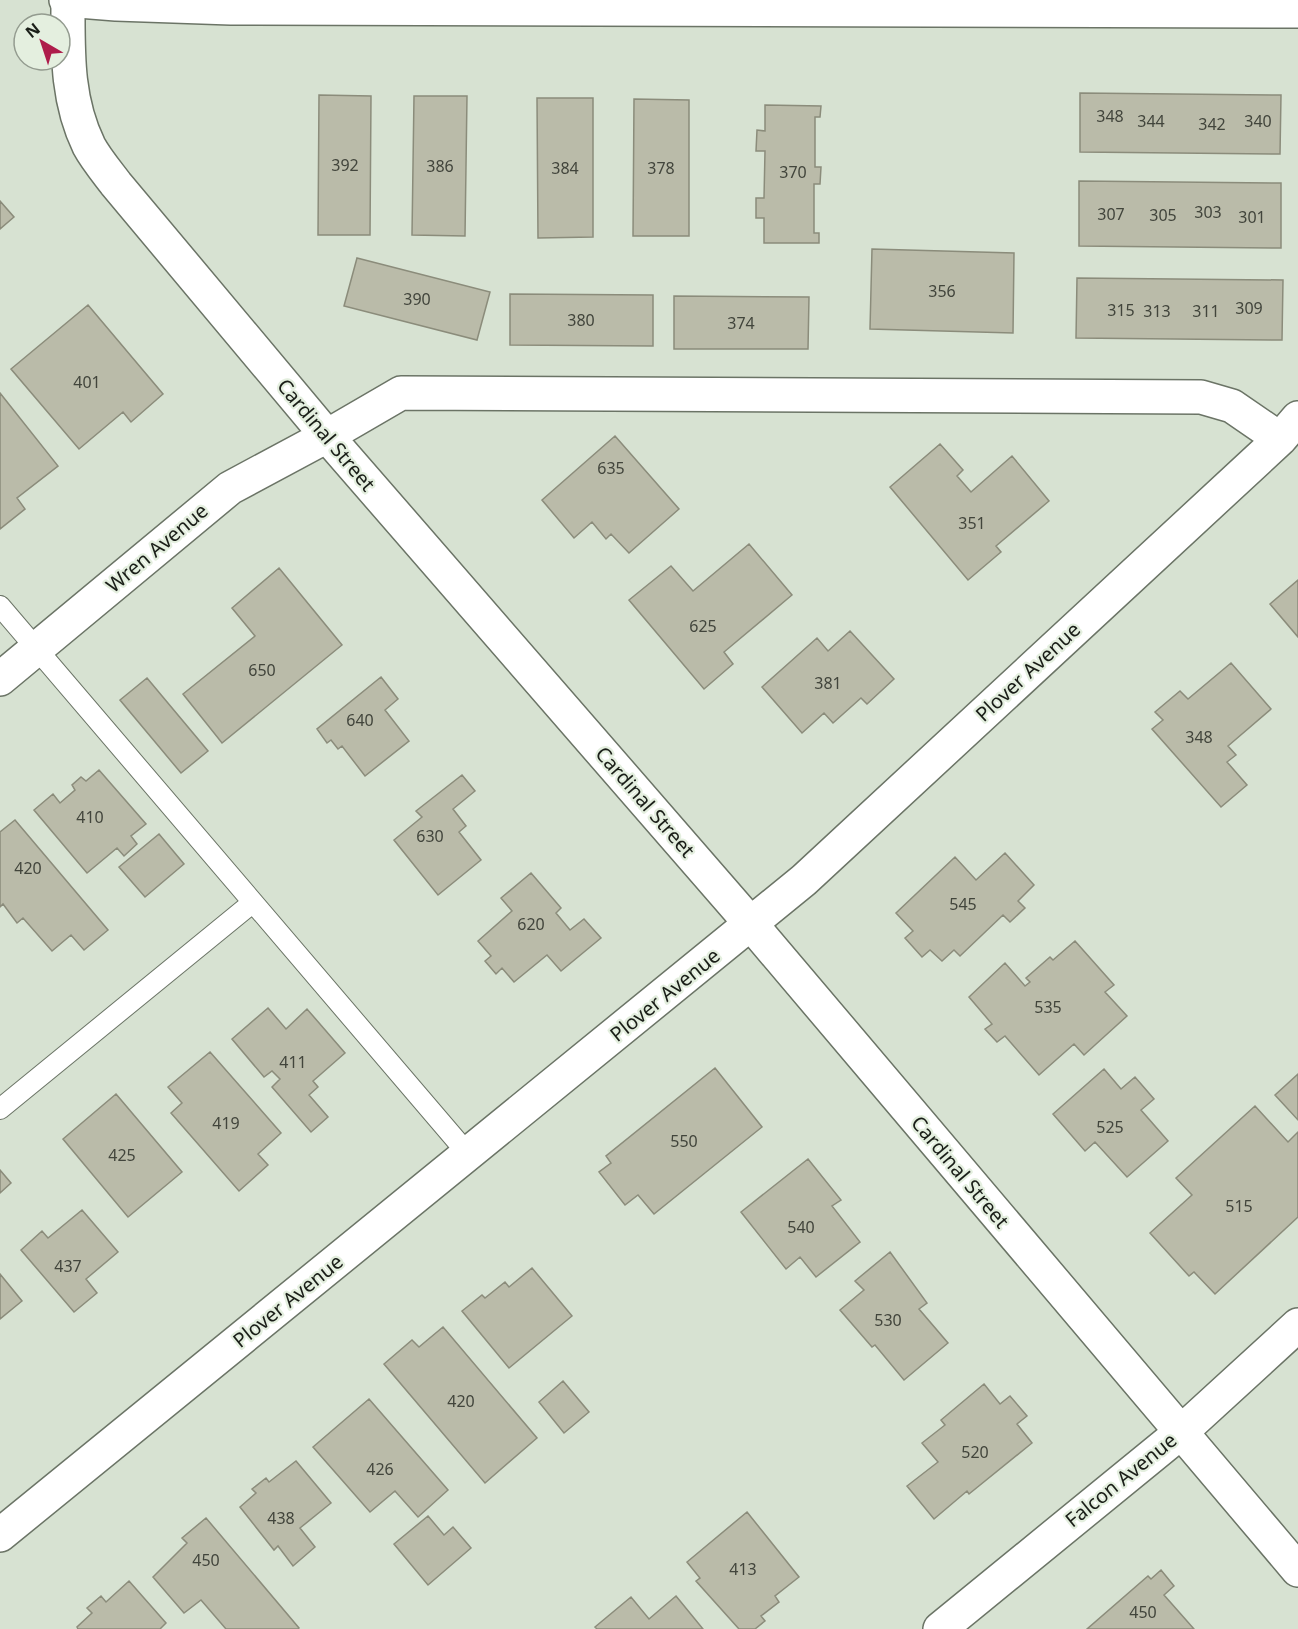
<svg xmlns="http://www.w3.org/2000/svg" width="1298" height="1629" font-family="'Noto Sans',sans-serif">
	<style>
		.building { fill: #babba9; stroke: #8b8c7b; stroke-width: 1.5 }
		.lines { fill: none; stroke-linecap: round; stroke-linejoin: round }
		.service-casing { stroke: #6b7466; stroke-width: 22 }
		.minor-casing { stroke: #6b7466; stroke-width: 36 }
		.tertiary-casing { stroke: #6b7466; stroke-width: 36 }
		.service { stroke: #fff; stroke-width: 20 }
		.minor { stroke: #fff; stroke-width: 33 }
		.tertiary { stroke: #fff; stroke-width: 33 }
		.labels { text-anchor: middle; stroke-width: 4.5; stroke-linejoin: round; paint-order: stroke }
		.number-label { font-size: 16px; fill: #42453c }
		.street-label { font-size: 20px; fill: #1a1e18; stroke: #e4efdf }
	</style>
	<rect width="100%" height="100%" fill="#d7e2d2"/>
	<!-- building -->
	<path class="building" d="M1080,93L1281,95L1280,154L1080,152Z
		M319,95L371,96L370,235H318Z
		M414,96H467L465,236L412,235Z
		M537,98H593V237L538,238Z
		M634,99L689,100V236H633Z
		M765,105L821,106L820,117H815V167H821L820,184H814V233H819V243H764V218H756V198H764L765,151H756L757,130L765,131Z
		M1079,181L1281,183V248L1079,246Z
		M0,201L14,217L0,229Z
		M872,249L1014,253L1013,333L870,329Z
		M357,258L490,292L477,340L344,306Z
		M1077,278L1283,280L1282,340L1076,338Z
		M510,294L653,295V346L510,345Z
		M674,296L809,297L808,349H674Z
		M88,305L163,394L131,422L123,412L79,449L11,369Z
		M0,393L58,466L17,498L25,509L0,529Z
		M615,436L679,509L629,553L611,534L606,539L592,522L574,538L542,500Z
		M940,444L963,470L957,476L971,492L1012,456L1049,501L996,546L1001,552L968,580L890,487Z
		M749,544L792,595L724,652L733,664L704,689L629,600L671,566L693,591Z
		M279,568L342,645L222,743L183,694L255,636L232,608Z
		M1298,580V637L1270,604Z
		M850,631L894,679L867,704L861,698L833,723L824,713L802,733L762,687L817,638L828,651Z
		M1231,663L1271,709L1228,746L1236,755L1227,762L1247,785L1221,807L1152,729L1163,720L1155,712L1180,691L1188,699Z
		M381,677L398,699L385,710L409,741L365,776L342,746L338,749L331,740L327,743L317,729Z
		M147,678L208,751L181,773L120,700Z
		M99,770L146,824L131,836L137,844L124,856L117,848L87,873L34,810L53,794L60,803L75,790L72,785L81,777L86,781Z
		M462,775L475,791L453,809L466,826L459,832L481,860L438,895L394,840L422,817L416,811Z
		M15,820L108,930L84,950L71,935L52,951L23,918L17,923L3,904L0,907V832Z
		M159,834L184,864L145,897L119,867Z
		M1005,853L1034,885L1018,901L1025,908L1010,922L1003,915L960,956L954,950L942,961L930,950L922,957L905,938L913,931L896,913L955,857L976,880Z
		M531,873L561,908L556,913L570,930L584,919L601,938L561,971L547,955L514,982L502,968L496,974L485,961L491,956L478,941L512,911L501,898Z
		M1075,941L1114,985L1105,992L1127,1016L1084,1055L1074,1044L1039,1075L1005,1036L997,1042L985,1029L992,1024L969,997L1005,963L1025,986L1030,982L1026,978L1050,957L1053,960Z
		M268,1008L286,1029L307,1009L345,1053L313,1081L318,1087L309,1095L328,1117L311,1132L272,1087L280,1079L272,1071L264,1077L232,1039Z
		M210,1052L281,1133L258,1154L268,1165L239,1191L171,1113L182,1103L168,1087Z
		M715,1068L762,1127L654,1214L638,1195L625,1205L599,1172L611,1163L606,1156Z
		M1104,1069L1121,1089L1135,1077L1154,1099L1141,1110L1168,1141L1127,1177L1095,1142L1085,1151L1053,1114Z
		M1298,1074V1120L1275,1095Z
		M116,1094L182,1172L128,1217L63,1139Z
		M1255,1106L1288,1142L1298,1132V1217L1215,1294L1194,1272L1189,1276L1150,1233L1192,1195L1176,1178Z
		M808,1159L841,1200L832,1206L860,1242L816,1277L800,1257L786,1269L741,1212Z
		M0,1170L11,1183L0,1193Z
		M82,1210L118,1252L86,1279L97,1293L74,1312L21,1250L42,1231L48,1238Z
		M890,1252L927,1303L919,1309L948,1343L904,1380L875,1345L872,1347L840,1310L864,1290L855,1281Z
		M532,1268L572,1316L509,1368L462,1311L482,1295L485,1298L505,1282L509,1287Z
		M0,1274L22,1301L0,1319Z
		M443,1327L537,1438L485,1483L384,1364L412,1340L419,1347Z
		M563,1381L589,1412L564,1433L539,1402Z
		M984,1384L1000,1404L1010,1396L1027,1416L1017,1424L1032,1443L969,1494L967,1491L934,1519L907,1486L938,1462L922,1443L945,1425L941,1420Z
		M369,1399L448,1490L418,1517L395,1491L370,1512L313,1447Z
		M296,1461L331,1503L300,1528L315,1547L293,1566L278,1546L274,1550L240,1507L256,1493L252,1489L266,1478L269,1482Z
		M747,1512L799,1577L775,1596L779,1602L761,1616L765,1621L755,1629H739L696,1581L700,1578L687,1562Z
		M428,1516L444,1535L453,1527L471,1548L428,1585L394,1544Z
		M206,1518L299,1628L298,1629H226L201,1600L184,1613L153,1577L187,1543L182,1538Z
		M1161,1570L1174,1586L1164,1595L1194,1629H1087L1148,1576L1151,1579Z
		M129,1581L166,1623L160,1629H78L77,1627L92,1613L87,1608L101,1596L106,1602Z
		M676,1596L703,1629H597L595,1627L631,1597L649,1619Z"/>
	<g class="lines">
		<!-- service casing -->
		<g class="service-casing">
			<path id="service" d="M0,606L468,1154
				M0,1109L252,903"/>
		</g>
		<!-- minor casing -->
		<g class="minor-casing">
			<path id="minor" d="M68,0C68,51 66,99 89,146C96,159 107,172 116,184L327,436L751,924L1298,1570
				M0,679L230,488L327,436L401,393L1201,397L1232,406L1280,439
				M0,1535L804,880L1280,439L1298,418
				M940,1629L1180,1433L1298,1325"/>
		</g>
		<!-- tertiary casing -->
		<g class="tertiary-casing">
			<path id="tertiary" d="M66,0L116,4L231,8L1298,11"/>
		</g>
		<!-- service -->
		<use href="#service" class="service"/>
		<!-- minor -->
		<use href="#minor" class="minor"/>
		<!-- tertiary -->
		<use href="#tertiary" class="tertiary"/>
	</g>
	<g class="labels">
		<!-- number labels -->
		<g class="number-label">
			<text x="1110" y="122">348</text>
			<text x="1151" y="127">344</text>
			<text x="1258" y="127">340</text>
			<text x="1212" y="130">342</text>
			<text x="345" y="171">392</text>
			<text x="440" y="172">386</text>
			<text x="565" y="174">384</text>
			<text x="661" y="174">378</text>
			<text x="793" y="178">370</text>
			<text x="1208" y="218">303</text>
			<text x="1111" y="220">307</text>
			<text x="1163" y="221">305</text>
			<text x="1252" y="223">301</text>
			<text x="942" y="297">356</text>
			<text x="417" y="305">390</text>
			<text x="1249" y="314">309</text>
			<text x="1121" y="316">315</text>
			<text x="1157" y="317">313</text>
			<text x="1206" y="317">311</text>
			<text x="581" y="326">380</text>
			<text x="741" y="329">374</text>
			<text x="87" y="388">401</text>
			<text x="611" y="474">635</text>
			<text x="972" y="529">351</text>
			<text x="703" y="632">625</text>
			<text x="262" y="676">650</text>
			<text x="828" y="689">381</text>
			<text x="360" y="726">640</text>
			<text x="1199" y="743">348</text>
			<text x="90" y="823">410</text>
			<text x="430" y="842">630</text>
			<text x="28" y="874">420</text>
			<text x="963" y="910">545</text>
			<text x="531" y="930">620</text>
			<text x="1048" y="1013">535</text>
			<text x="293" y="1068">411</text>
			<text x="226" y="1129">419</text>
			<text x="1110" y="1133">525</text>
			<text x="684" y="1147">550</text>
			<text x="122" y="1161">425</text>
			<text x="1239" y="1212">515</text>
			<text x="801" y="1233">540</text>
			<text x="68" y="1272">437</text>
			<text x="888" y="1326">530</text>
			<text x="461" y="1407">420</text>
			<text x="975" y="1458">520</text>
			<text x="380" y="1475">426</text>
			<text x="281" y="1524">438</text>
			<text x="206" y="1566">450</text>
			<text x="743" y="1575">413</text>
			<text x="1143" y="1618">450</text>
		</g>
		<!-- street labels -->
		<g class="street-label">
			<text transform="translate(326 435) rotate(50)" y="7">Cardinal Street</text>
			<text transform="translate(157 548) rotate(-40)" y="7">Wren Avenue</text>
			<text transform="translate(1028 672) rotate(-43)" y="7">Plover Avenue</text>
			<text transform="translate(645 802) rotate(49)" y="7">Cardinal Street</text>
			<text transform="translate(665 995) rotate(-39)" y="7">Plover Avenue</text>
			<text transform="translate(960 1172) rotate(50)" y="7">Cardinal Street</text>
			<text transform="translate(288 1301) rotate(-39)" y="7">Plover Avenue</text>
			<text transform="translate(1121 1480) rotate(-39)" y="7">Falcon Avenue</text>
		</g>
	</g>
	<!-- north arrow -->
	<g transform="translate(42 42) rotate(321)"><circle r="28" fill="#e4efdf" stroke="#939b8f" stroke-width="1.5"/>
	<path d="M0-4.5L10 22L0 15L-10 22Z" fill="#ae1c4b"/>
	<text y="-9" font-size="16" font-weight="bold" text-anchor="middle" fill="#1a1e18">N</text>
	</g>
</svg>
